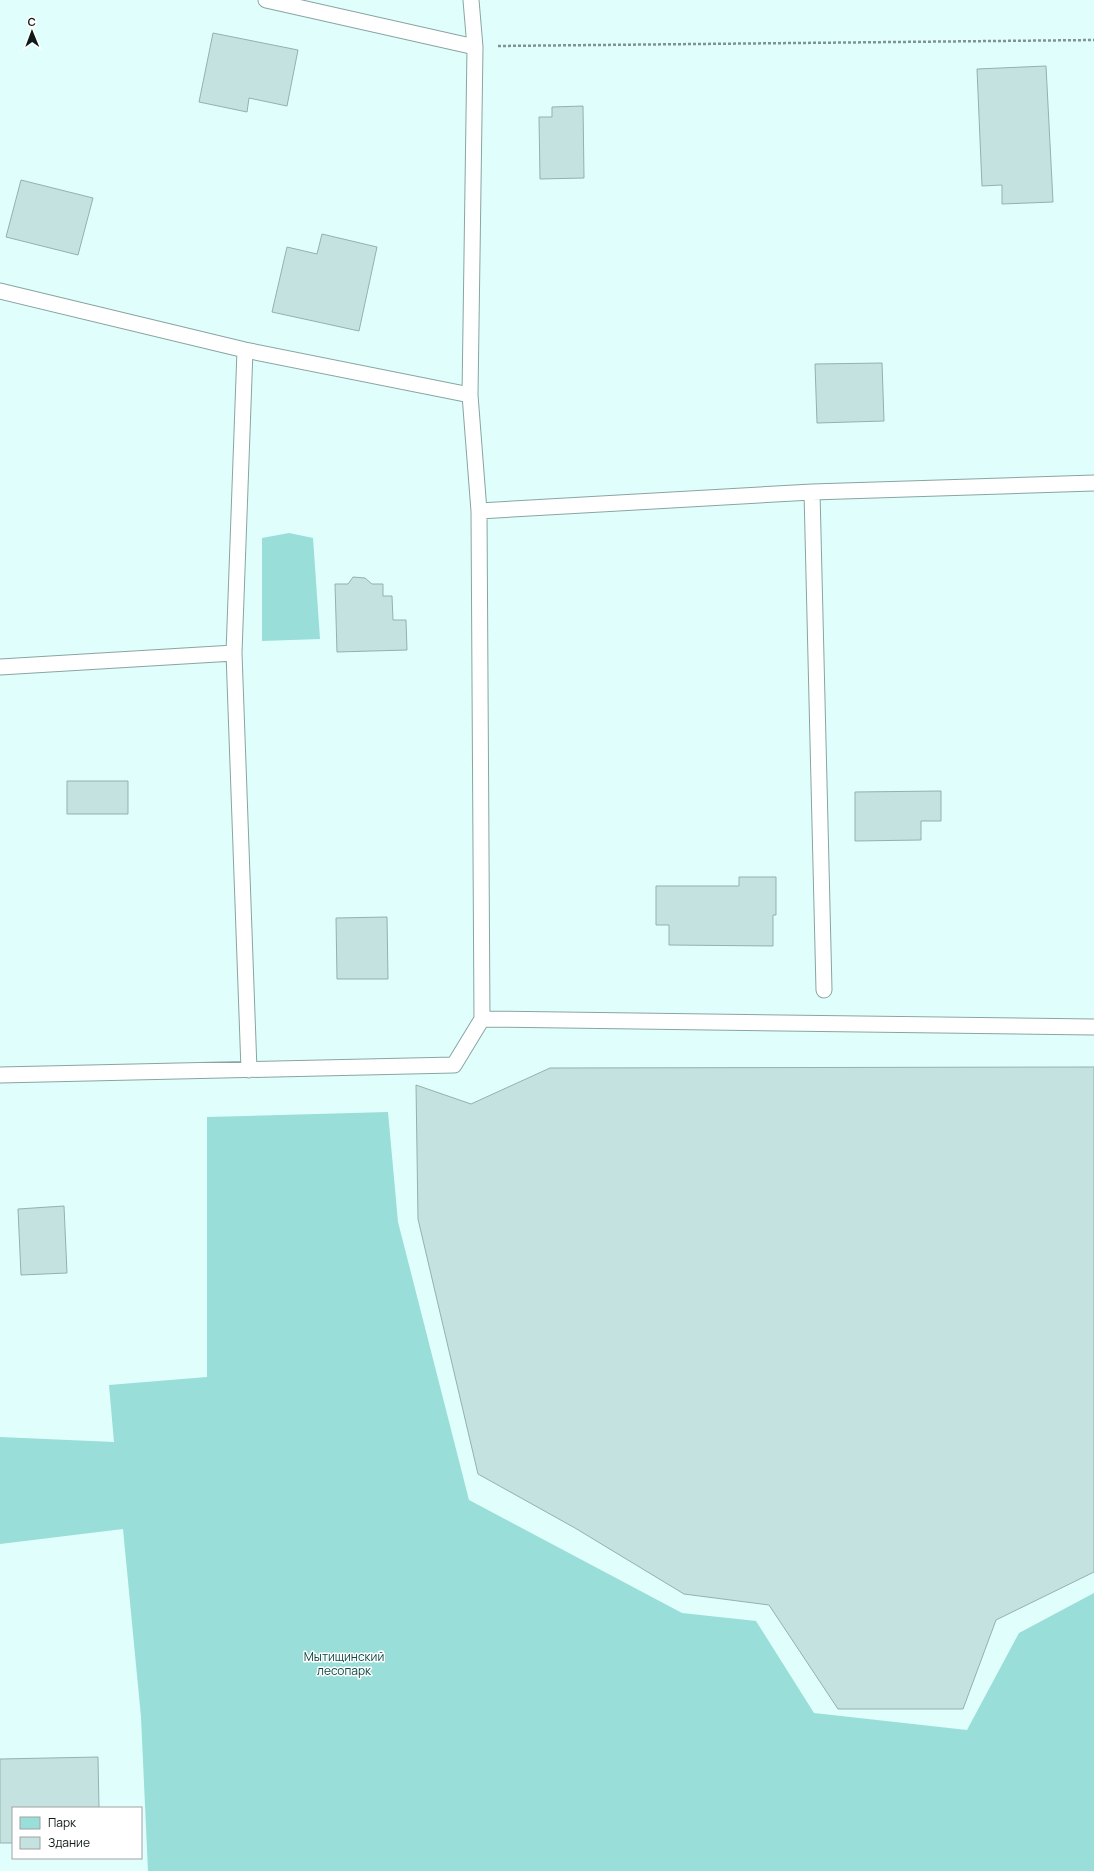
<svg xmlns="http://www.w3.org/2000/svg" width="1094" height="1871" font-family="Manrope,sans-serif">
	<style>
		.green { fill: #99ded8 }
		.building { fill: #c4e2df; stroke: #94b1ae }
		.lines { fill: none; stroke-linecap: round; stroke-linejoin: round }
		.service-casing { stroke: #88a5a2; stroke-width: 17 }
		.path { stroke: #7f9492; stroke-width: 2.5; stroke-dasharray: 3 2; stroke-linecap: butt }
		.service { stroke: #fff; stroke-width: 15 }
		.labels { text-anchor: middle; stroke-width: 3; stroke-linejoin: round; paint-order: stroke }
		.park-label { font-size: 12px; fill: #0c4743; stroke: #fff }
	</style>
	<rect width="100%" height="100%" fill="#e0fefb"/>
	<!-- green -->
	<path class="green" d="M289,533L313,538L320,639L262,641V538Z
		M388,1112L398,1222L469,1500L682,1613L756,1621L814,1713L967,1730L1019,1633L1094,1593V1871H148L141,1717L123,1529L0,1544V1437L114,1442L109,1385L207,1377V1117Z"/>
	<!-- building -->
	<path class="building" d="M213,33L298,50L287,106L249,98L247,112L199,102Z
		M1046,66L1053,202L1002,204V185L982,186L977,69Z
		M583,106L584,178L540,179L539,117H552V107Z
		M21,180L93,198L78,255L6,237Z
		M322,234L377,247L359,331L272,312L287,247L317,254Z
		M882,363L884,421L817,423L815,364Z
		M353,577L365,578L372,584H383V596H392L393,620H406L407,650L337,652L335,584H348Z
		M67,781H128V814H67Z
		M941,791V821H921V840L855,841V792Z
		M739,877H776V915H773V946L669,945V925H656V886H739Z
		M387,917L388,979H337L336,918Z
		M1094,1067V1572L996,1620L963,1709H838L769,1605L684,1594L575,1528L478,1474L418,1219L416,1085L471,1104L550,1068Z
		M64,1206L67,1273L21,1275L18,1209Z
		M98,1757L99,1808H13V1843H0V1759Z"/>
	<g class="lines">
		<!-- service casing -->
		<g class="service-casing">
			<path id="service" d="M266,0L475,47
				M0,291L245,350L470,395
				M812,492L824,990
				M479,511L812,492L1094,483
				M234,653L249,1070
				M0,667L234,653L245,350
				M482,1019L1094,1027
				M0,1075L454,1065L482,1019L479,511L470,395L475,47L471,0"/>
		</g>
		<!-- path -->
		<path class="path" d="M498,46L1094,40"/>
		<!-- service -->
		<use href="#service" class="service"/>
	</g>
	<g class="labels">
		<!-- park labels -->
		<g class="park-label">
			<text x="344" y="1661">Мытищинский<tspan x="344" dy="14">лесопарк</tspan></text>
		</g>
	</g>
	<!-- legend -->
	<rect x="12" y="1807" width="130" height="52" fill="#ffffff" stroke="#9fa3a3"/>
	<rect x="20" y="1817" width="20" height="12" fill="#99ded8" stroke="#9fa3a3"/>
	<text x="48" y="1827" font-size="12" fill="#0f1a19">Парк</text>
	<rect x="20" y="1837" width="20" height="12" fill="#c4e2df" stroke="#9fa3a3"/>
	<text x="48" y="1847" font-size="12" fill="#0f1a19">Здание</text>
	<!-- north arrow -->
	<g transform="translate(32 32) rotate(359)" stroke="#ffffff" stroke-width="3" paint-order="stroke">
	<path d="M0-3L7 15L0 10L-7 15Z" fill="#0f1a19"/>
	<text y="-6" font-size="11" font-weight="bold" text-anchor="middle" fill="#0f1a19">С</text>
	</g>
</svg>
